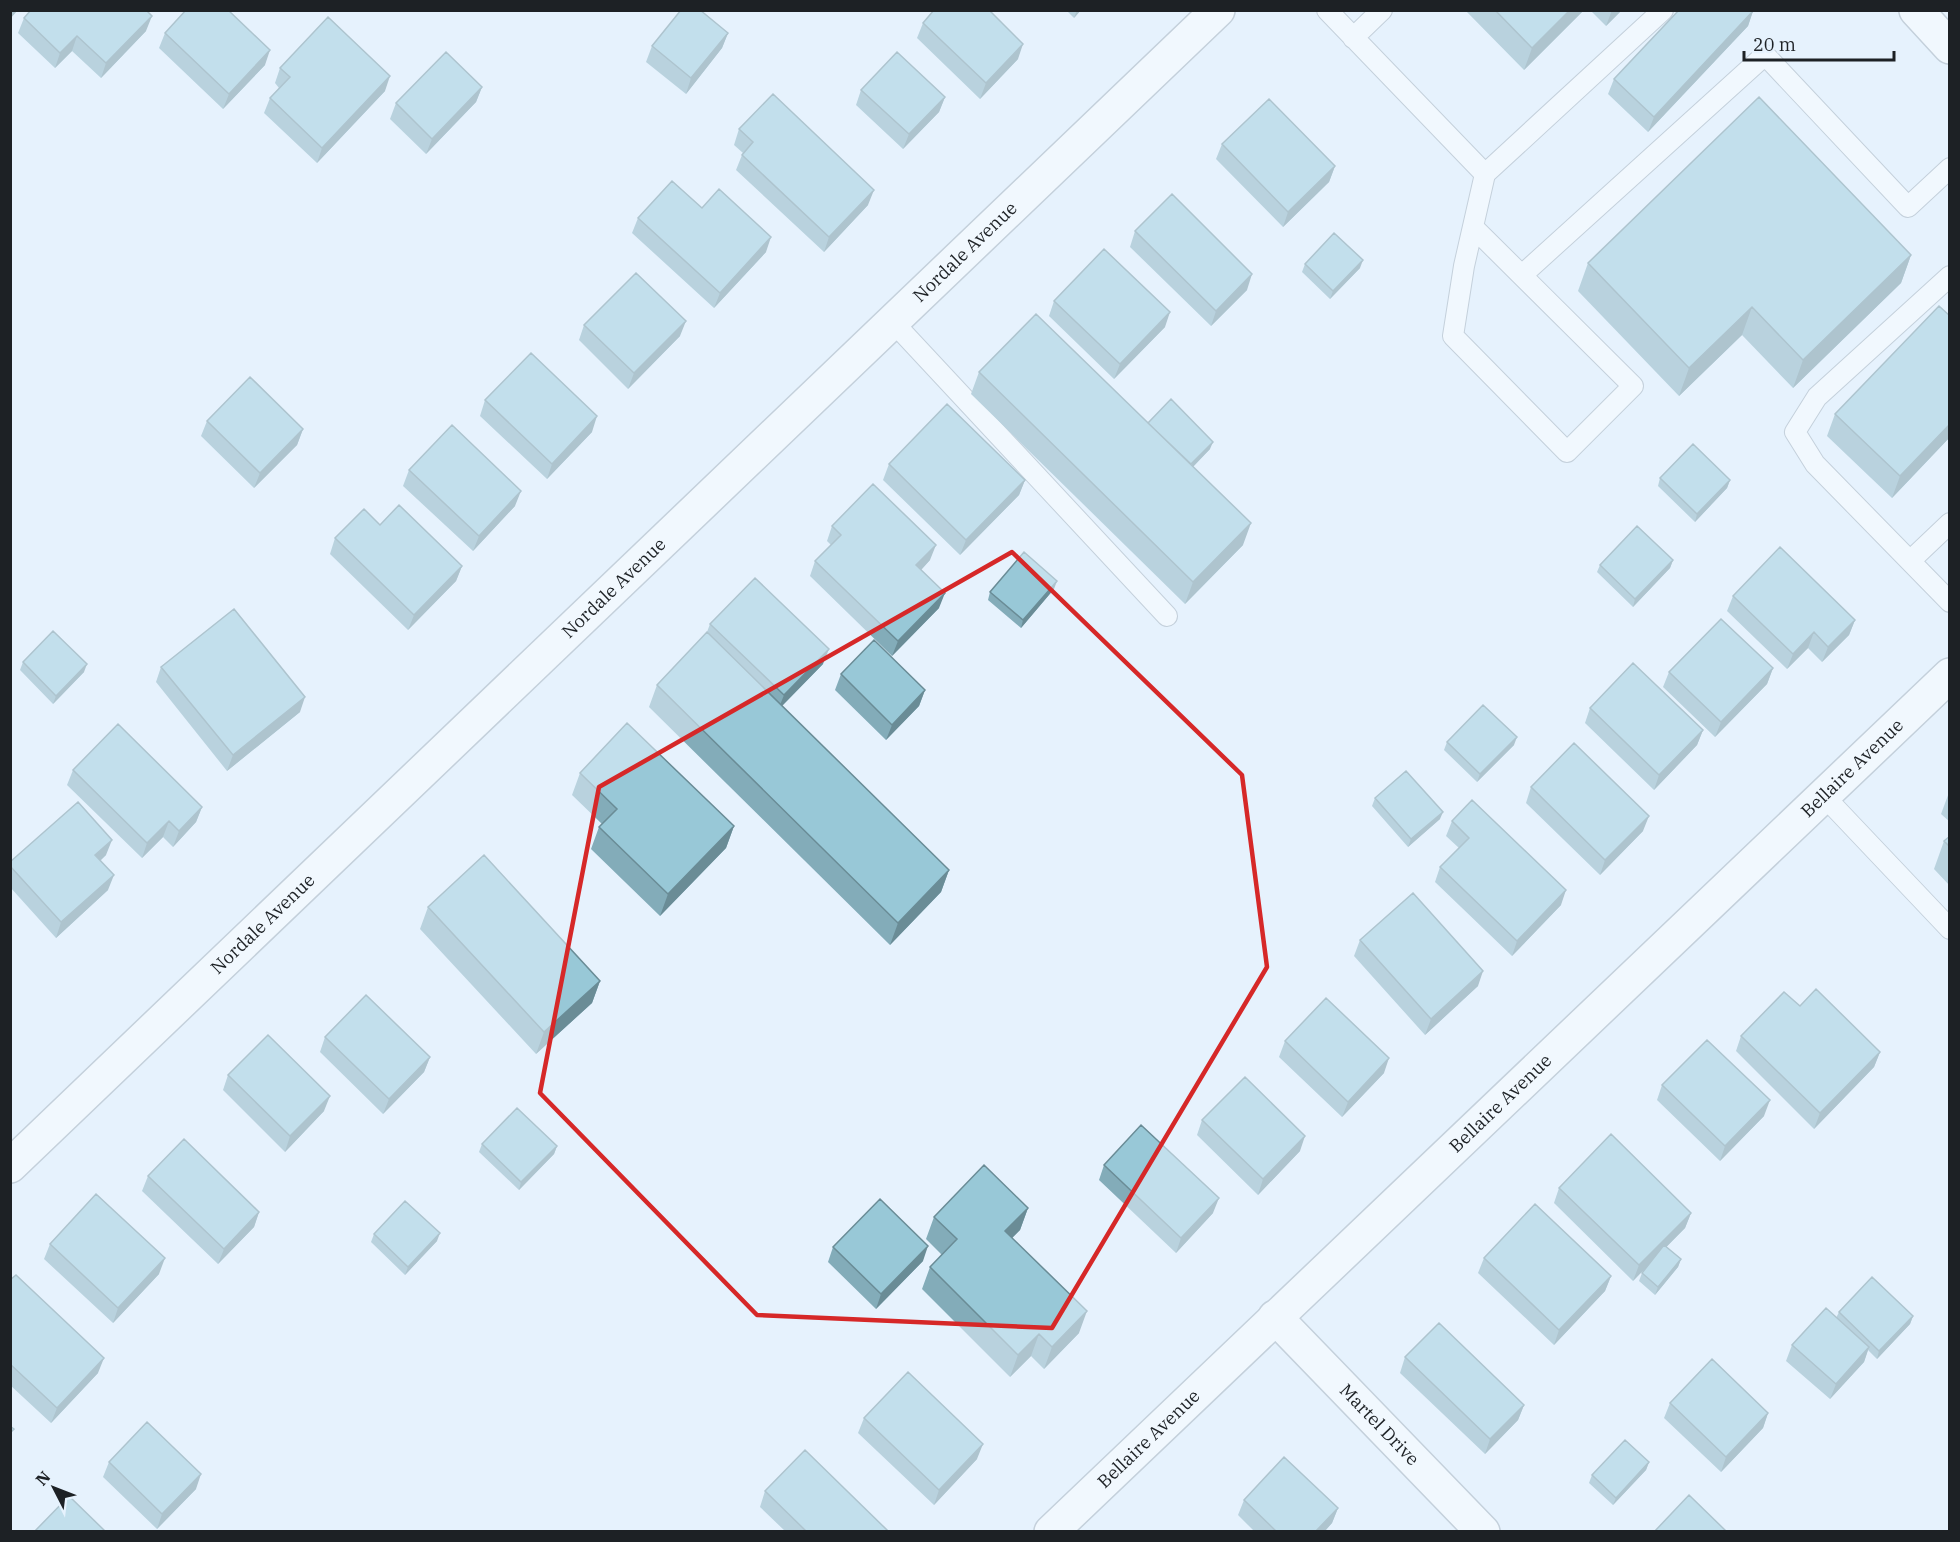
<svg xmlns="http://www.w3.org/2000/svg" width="1960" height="1542" font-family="'IBM Plex Serif',serif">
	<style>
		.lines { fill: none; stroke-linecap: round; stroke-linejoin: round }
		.service-casing { stroke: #9ca7b2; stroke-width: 22 }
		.minor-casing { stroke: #9ca7b2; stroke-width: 36 }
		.secondary-casing { stroke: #9ca7b2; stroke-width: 36 }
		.service { stroke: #fff; stroke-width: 20 }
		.minor { stroke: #fff; stroke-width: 33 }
		.secondary { stroke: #fff; stroke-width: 33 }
		.wall { fill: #83acb9 }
		.shaded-wall { fill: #6a8c96 }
		.building { fill: #98c8d7; stroke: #6a8c96; stroke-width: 1.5 }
		.marked { fill: none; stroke: #d62828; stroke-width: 4.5; stroke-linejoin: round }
		.labels { text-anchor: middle; stroke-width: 4.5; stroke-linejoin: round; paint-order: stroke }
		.street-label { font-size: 18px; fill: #1d2125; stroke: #e6f2fd }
	</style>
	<rect width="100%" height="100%" fill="#e6f2fd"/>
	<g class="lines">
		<!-- service casing -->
		<g class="service-casing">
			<path id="service" d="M1327,10L1485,174L1663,10
				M1353,38L1382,10
				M1473,227L1633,386L1567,452L1453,336L1464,266L1485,174
				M1522,275L1765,55L1908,207L1950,168
				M1950,276L1817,397L1795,432L1815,464L1950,602
				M893,322L1167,616
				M1910,561L1950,523
				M1823,795L1950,929"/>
		</g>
		<!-- minor casing -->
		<g class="minor-casing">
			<g id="minor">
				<path id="s1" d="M10,1166L1218,10"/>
				<path id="s2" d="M1275,1317L1483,1532"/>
				<path id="s3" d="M1051,1532L1950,675"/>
			</g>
		</g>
		<!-- secondary casing -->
		<g class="secondary-casing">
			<path id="secondary" d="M1916,10L1950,47"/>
		</g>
		<!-- service -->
		<use href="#service" class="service"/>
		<!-- minor -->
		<use href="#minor" class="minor"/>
		<!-- secondary -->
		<use href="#secondary" class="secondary"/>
	</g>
	<!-- wall -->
	<path class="wall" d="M1066,10H1081L1074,18Z
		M1465,10H1584L1524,70Z
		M1590,10H1622L1606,26Z
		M1753,11L1748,26L1648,132L1608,94L1614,79Z
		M24,18L146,31L101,78L72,51L55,68L18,33Z
		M923,23L1018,59L980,99L917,38Z
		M165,33L265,65L223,109L159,48Z
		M728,33L722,48L686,94L646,62L652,46Z
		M280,68L385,91L317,163L264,113L270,98L279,88L275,83Z
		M482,87L476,102L426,154L390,119L396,103Z
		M861,90L945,97L939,112L903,149L856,105Z
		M739,129L868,205L824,252L736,170L742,155L743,153L734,145Z
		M1222,144L1335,166L1329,182L1283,227L1216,159Z
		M702,208L766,252L714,308L632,233L638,218Z
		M1135,231L1247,290L1211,326L1130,247Z
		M1911,255L1901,283L1793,388L1742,335L1679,396L1578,291L1588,263Z
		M1305,264L1360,268L1330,299L1302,272Z
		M1054,301L1165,327L1114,379L1049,316Z
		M1950,316V437L1892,498L1827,436L1835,414Z
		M584,325L680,336L628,389L579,340Z
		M979,372L1148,423L1210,449L1193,467L1243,545L1185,604L971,394Z
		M485,400L592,432L547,479L480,416Z
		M207,421L303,429L297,445L254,488L201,436Z
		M889,464L1025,480L1019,495L960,555L883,480Z
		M409,470L515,506L473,551L403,486Z
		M1660,478L1730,480L1727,488L1695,522L1658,486Z
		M832,526L930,560L921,570L939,608L892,656L810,576L815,561L831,545L827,541Z
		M335,538L462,566L456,581L408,630L330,554Z
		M1673,560L1670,568L1633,607L1597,572L1600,565Z
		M1054,589L1021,628L988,600L990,592Z
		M1733,596L1855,620L1849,635L1822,662L1808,648L1787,669L1727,611Z
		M710,624L823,664L782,706L949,870L941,892L890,945L649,707L657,685L707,632Z
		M23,662L84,672L53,704L20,670Z
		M161,667L300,712L227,771L156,682Z
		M1773,668L1767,684L1715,737L1663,687L1669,672Z
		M841,674L925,690L919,706L886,740L835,690Z
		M1590,708L1703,730L1697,745L1654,790L1585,723Z
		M1447,742L1514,745L1477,782L1444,750Z
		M73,770L202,807L196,822L173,847L163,837L142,858L67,785Z
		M580,773L734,826L726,848L660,916L591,849L599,827L602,824L572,795Z
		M1531,787L1643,831L1600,875L1526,803Z
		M1950,790V822L1941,814Z
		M1375,798L1440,819L1408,847L1372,806Z
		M1452,821L1561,905L1512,956L1435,882L1440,867L1459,848L1446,836Z
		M1950,836V886L1934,869L1944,841Z
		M106,855L101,860L108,890L56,938L10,887V862Z
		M428,907L600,981L592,1003L536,1054L420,929Z
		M1360,940L1478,986L1425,1035L1354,956Z
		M1800,1006L1880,1052L1874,1067L1814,1129L1736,1051L1741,1036Z
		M325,1037L430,1057L424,1072L383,1114L320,1052Z
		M1285,1041L1384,1073L1342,1117L1279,1057Z
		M228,1075L324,1111L285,1152L223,1090Z
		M1662,1085L1764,1116L1720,1161L1657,1100Z
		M1202,1120L1300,1151L1258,1195L1197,1135Z
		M482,1144L557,1146L554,1154L519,1190L479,1152Z
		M1104,1165L1213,1213L1176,1253L1099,1180Z
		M148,1176L259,1212L254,1227L218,1264L142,1191Z
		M1559,1188L1691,1213L1685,1228L1666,1247L1681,1259L1678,1267L1655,1295L1639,1281L1642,1273L1645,1268L1633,1281L1554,1203Z
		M1028,1208L1020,1230L1012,1238L1079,1333L1044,1369L1031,1356L1010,1377L922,1289L930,1267L942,1255L926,1239L934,1217Z
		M374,1234L437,1241L405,1275L371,1242Z
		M50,1244L159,1274L113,1323L44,1259Z
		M833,1247L923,1261L876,1309L828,1262Z
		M1484,1258L1611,1276L1605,1291L1554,1345L1478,1273Z
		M10,1280L98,1373L51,1423L10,1385Z
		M1839,1312L1913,1316L1910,1324L1877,1359L1868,1350L1864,1362L1830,1399L1786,1361L1792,1345L1836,1318Z
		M1405,1357L1524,1405L1518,1420L1485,1454L1400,1373Z
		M1670,1403L1768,1413L1763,1428L1721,1472L1664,1418Z
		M864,1418L977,1459L934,1505L858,1433Z
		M109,1462L196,1489L157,1529L103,1477Z
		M1649,1462L1646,1470L1613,1505L1589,1483L1592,1475Z
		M765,1491L887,1532H786L760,1507Z
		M1244,1500L1338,1508L1332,1523L1324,1532H1255L1238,1515Z"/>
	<!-- shaded-wall -->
	<path class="shaded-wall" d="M10,10H18L10,19Z
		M1077,10H1081L1074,18Z
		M1570,10H1584L1524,70L1532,48Z
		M1612,10H1622L1606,26Z
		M1753,11L1748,26L1648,132L1654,117Z
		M152,16L146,31L101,78L106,63Z
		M728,33L722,48L686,94L691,78Z
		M77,36L72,51L55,68L60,53Z
		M1023,44L1018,59L980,99L986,83Z
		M270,50L265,65L223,109L229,94Z
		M390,76L385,91L317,163L322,148Z
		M482,87L476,102L426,154L432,139Z
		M945,97L939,112L903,149L909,134Z
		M1335,166L1329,182L1283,227L1288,212Z
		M874,190L868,205L824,252L829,237Z
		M771,237L766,252L714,308L720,293Z
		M1911,255L1901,283L1793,388L1803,360Z
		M1363,260L1360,268L1330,299L1333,291Z
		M1252,274L1247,290L1211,326L1216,311Z
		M1752,307L1742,335L1679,396L1689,368Z
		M1170,312L1165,327L1114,379L1120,364Z
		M686,321L680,336L628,389L634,373Z
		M597,416L592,432L547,479L552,464Z
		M1950,424V437L1892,498L1900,476Z
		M303,429L297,445L254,488L260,473Z
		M1213,442L1210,449L1183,477L1186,470Z
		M1025,480L1019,495L960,555L966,540Z
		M1730,480L1727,488L1695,522L1697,514Z
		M521,491L515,506L473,551L479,536Z
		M1251,523L1243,545L1185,604L1193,582Z
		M936,545L930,560L911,581L916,565Z
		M1673,560L1670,568L1633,607L1635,599Z
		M462,566L456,581L408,630L414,615Z
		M1057,581L1054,589L1021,628L1023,620Z
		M945,593L939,608L892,656L898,641Z
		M1855,620L1849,635L1822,662L1828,647Z
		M1814,632L1808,648L1787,669L1793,654Z
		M829,649L823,664L778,710L784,695Z
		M87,664L84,672L53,704L56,696Z
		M1773,668L1767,684L1715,737L1721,722Z
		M925,690L919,706L886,740L892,725Z
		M305,697L300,712L227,771L233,755Z
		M1703,730L1697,745L1654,790L1659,775Z
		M1517,737L1514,745L1477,782L1480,774Z
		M202,807L196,822L173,847L179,831Z
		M1443,812L1440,819L1408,847L1411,839Z
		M1649,816L1643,831L1600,875L1605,860Z
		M169,821L163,837L142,858L147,843Z
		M734,826L726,848L660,916L668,894Z
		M112,840L106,855L90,870L95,855Z
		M949,870L941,892L890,945L898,923Z
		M114,875L108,890L56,938L61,922Z
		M1566,890L1561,905L1512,956L1517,941Z
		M1483,971L1478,986L1425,1035L1431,1019Z
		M600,981L592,1003L536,1054L544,1032Z
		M1880,1052L1874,1067L1814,1129L1820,1113Z
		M430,1057L424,1072L383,1114L389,1099Z
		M1389,1058L1384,1073L1342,1117L1348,1102Z
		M330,1096L324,1111L285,1152L290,1136Z
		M1770,1100L1764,1116L1720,1161L1725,1146Z
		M1305,1136L1300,1151L1258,1195L1263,1179Z
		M557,1146L554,1154L519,1190L521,1182Z
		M1219,1198L1213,1213L1176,1253L1181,1238Z
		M1028,1208L1020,1230L997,1253L1005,1231Z
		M259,1212L254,1227L218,1264L224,1249Z
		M1691,1213L1685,1228L1633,1281L1639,1265Z
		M440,1233L437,1241L405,1275L408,1267Z
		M928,1246L923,1261L876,1309L881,1294Z
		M165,1258L159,1274L113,1323L118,1308Z
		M1681,1259L1678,1267L1655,1295L1658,1287Z
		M1611,1276L1605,1291L1554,1345L1559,1330Z
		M1087,1311L1079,1333L1044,1369L1052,1347Z
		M1913,1316L1910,1324L1877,1359L1879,1351Z
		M1039,1334L1031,1356L1010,1377L1018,1355Z
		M1869,1347L1864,1362L1830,1399L1836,1384Z
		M104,1358L98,1373L51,1423L57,1408Z
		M1524,1405L1518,1420L1485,1454L1490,1439Z
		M1768,1413L1763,1428L1721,1472L1726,1457Z
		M983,1444L977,1459L934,1505L939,1490Z
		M1649,1462L1646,1470L1613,1505L1616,1498Z
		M201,1474L196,1489L157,1529L162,1514Z
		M1338,1508L1332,1523L1324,1532H1315Z"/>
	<!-- building -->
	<path class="building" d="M31,10H146L152,16L106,63L77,36L60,53L24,18Z
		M186,10H228L270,50L229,94L165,33Z
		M681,10H700L728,33L691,78L652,46Z
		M934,10H989L1023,44L986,83L923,23Z
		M1495,10H1570L1532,48Z
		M1679,10L1753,11L1654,117L1614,79Z
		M328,17L390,76L322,148L270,98L290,77L280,68Z
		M446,52L482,87L432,139L396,103Z
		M897,52L945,97L909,134L861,90Z
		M773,94L874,190L829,237L742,155L753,142L739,129Z
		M1759,97L1911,255L1803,360L1752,307L1689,368L1588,263Z
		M1269,99L1335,166L1288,212L1222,144Z
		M672,181L702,208L719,189L771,237L720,293L638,218Z
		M1172,194L1252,274L1216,311L1135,231Z
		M1334,233L1363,260L1333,291L1305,264Z
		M1104,249L1170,312L1120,364L1054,301Z
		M636,273L686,321L634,373L584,325Z
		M1939,306L1950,316V424L1900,476L1835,414Z
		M1036,314L1251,523L1193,582L979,372Z
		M531,353L597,416L552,464L485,400Z
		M250,377L303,429L260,473L207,421Z
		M1171,399L1213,442L1191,464L1148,423Z
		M947,404L1025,480L966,540L889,464Z
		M452,425L521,491L479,536L409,470Z
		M1693,444L1730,480L1697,514L1660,478Z
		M873,484L936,545L916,565L945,593L898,641L815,561L841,535L832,526Z
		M399,505L462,566L414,615L335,538L364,509L380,525Z
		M1637,526L1673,560L1635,599L1600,565Z
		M1780,547L1855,620L1828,647L1814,632L1793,654L1733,596Z
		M1024,552L1057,581L1023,620L990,592Z
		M755,578L829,649L784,695L710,624Z
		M234,609L305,697L233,755L161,667Z
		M1721,619L1773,668L1721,722L1669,672Z
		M53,631L87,664L56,696L23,662Z
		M707,632L949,870L898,923L657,685Z
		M874,640L925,690L892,725L841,674Z
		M1633,663L1703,730L1659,775L1590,708Z
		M1483,705L1517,737L1480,774L1447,742Z
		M627,723L734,826L668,894L599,827L617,809L580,773Z
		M118,724L202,807L179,831L169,821L147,843L73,770Z
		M1574,743L1649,816L1605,860L1531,787Z
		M1406,771L1443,812L1411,839L1375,798Z
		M1472,800L1566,890L1517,941L1440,867L1469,838L1452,821Z
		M78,802L112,840L95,855L114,875L61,922L10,866V862Z
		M1950,836V847L1944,841Z
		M484,855L600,981L544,1032L428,907Z
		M1413,893L1483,971L1431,1019L1360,940Z
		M1816,989L1880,1052L1820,1113L1741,1036L1784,992L1800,1006Z
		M366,995L430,1057L389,1099L325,1037Z
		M1326,998L1389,1058L1348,1102L1285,1041Z
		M268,1035L330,1096L290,1136L228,1075Z
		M1707,1040L1770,1100L1725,1146L1662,1085Z
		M1245,1077L1305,1136L1263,1179L1202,1120Z
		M517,1108L557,1146L521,1182L482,1144Z
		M1141,1125L1219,1198L1181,1238L1104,1165Z
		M1611,1134L1691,1213L1639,1265L1559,1188Z
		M184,1139L259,1212L224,1249L148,1176Z
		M984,1165L1028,1208L1005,1231L1087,1311L1052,1347L1039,1334L1018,1355L930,1267L957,1239L934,1217Z
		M96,1194L165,1258L118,1308L50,1244Z
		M880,1199L928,1246L881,1294L833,1247Z
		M405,1201L440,1233L408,1267L374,1234Z
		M1535,1204L1611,1276L1559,1330L1484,1258Z
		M1664,1245L1681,1259L1658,1287L1642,1273Z
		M16,1275L104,1358L57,1408L10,1364V1280Z
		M1872,1277L1913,1316L1879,1351L1839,1312Z
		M1826,1308L1869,1347L1836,1384L1792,1345Z
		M1439,1323L1524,1405L1490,1439L1405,1357Z
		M1712,1359L1768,1413L1726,1457L1670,1403Z
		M908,1372L983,1444L939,1490L864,1418Z
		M147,1422L201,1474L162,1514L109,1462Z
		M10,1426L14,1429L10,1433Z
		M1625,1440L1649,1462L1616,1498L1592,1475Z
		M805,1450L887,1530L886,1532H807L765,1491Z
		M1284,1457L1338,1508L1315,1532H1277L1244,1500Z
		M1689,1495L1727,1532H1654Z
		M69,1496L106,1532H34Z"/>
	<!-- marked area -->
	<path d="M0 0H1960V1542H0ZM1012,552L1242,775L1267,967L1052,1328L757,1315L540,1093L599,787Z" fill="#e6f2fd" fill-opacity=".55" fill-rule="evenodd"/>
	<path class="marked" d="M1012,552L1242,775L1267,967L1052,1328L757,1315L540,1093L599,787Z"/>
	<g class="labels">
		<!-- street labels -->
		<g class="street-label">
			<text dy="6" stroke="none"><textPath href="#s1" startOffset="1322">Nordale Avenue</textPath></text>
			<text dy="6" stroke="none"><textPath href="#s1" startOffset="836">Nordale Avenue</textPath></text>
			<text dy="6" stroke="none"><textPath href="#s3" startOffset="1107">Bellaire Avenue</textPath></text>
			<text dy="6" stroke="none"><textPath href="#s1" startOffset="350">Nordale Avenue</textPath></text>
			<text dy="6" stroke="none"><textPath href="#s3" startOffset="621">Bellaire Avenue</textPath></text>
			<text dy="6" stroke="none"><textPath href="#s2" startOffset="150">Martel Drive</textPath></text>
			<text dy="6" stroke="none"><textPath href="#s3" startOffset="135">Bellaire Avenue</textPath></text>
		</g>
	</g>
	<!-- border -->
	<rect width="1960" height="1542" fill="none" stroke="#1d2125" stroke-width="24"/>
	<!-- north arrow -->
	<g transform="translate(54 1488) rotate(312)" stroke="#e6f2fd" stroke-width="4.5" paint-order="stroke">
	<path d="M0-4.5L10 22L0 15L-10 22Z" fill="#1d2125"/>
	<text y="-9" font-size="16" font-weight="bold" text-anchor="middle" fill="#1d2125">N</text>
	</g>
	<!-- scale -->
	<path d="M1744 51v9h150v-9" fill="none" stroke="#1d2125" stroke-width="3"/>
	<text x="1753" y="51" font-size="18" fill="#1d2125" stroke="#e6f2fd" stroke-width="4.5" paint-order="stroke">20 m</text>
</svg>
